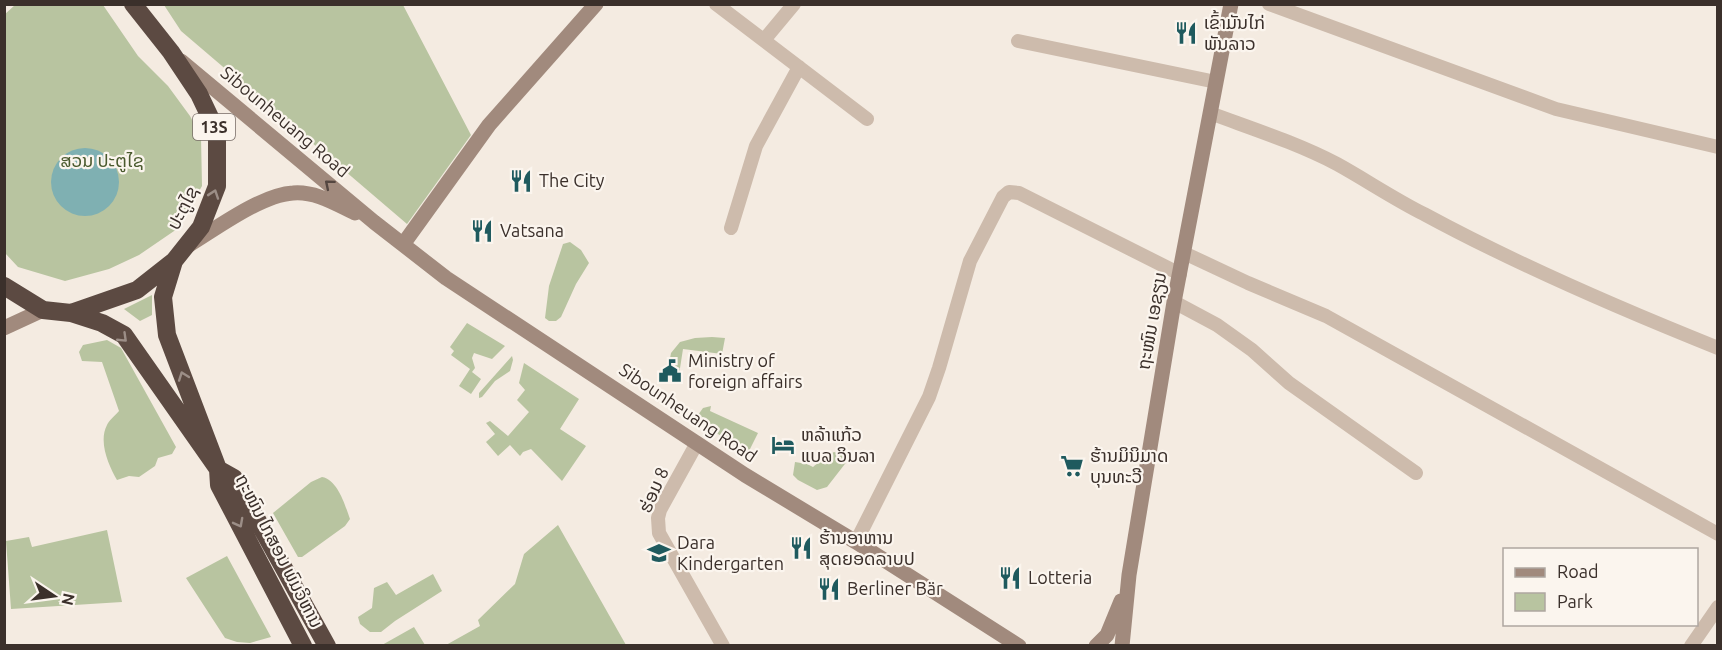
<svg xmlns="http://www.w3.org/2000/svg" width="1722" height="650" font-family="Ubuntu,'Noto Sans Lao',sans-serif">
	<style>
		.green { fill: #b8c4a0 }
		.water { fill: #7fb0b2 }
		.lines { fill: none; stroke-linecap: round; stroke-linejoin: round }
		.street { stroke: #cdbbac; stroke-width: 14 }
		.secondary { stroke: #a18a7d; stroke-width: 15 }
		.highway { stroke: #5c4a42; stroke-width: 18 }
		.oneway { stroke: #544640 }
		.oneway2 { stroke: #9c8e87 }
		.labels { text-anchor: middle; stroke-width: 4.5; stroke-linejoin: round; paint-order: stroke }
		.shield { fill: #fbf5ee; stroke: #756b66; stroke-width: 1.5 }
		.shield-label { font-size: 16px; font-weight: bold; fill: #3b302b }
		.poi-label { font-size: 18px; fill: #3b302b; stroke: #fbf5ee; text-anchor: start }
		.street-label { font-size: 18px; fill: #3b302b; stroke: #fbf5ee }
		.park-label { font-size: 18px; fill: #4a5a2e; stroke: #fbf5ee }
	</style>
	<rect width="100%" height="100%" fill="#f4ebe1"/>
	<!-- green -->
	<path class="green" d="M15,5H103L138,56L168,86L190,116L201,137L202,186L177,229L139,255L109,269L65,281L18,267L5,253L4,15Z
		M164,5H403L471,135L407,224L181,31Z
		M570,242L581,250L589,263L576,284L561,317L556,321H549L545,318L549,286L563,244Z
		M152,295V315L140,321L124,309Z
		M467,323L505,346L492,359L474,353L472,358L475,368L472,372L481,379L471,394L459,386L470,369L451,355L454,351L450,347Z
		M712,337L725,338L722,354L683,349L678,381H673L668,370L671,353L680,342L695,338Z
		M107,340L121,348L176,447L172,454L158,458L155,466L139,477L129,476L117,480C109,466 98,442 107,425C109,420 115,416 119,411L102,362L82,361L79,352L83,345Z
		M512,356L513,360L510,371L495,381L482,397L479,398V393Z
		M524,363L579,399L560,429L586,446L562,481L531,449L523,452L520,456L510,445L498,456L486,442L495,434L486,423L490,421L508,436L529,412L517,400L525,390L519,383Z
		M711,406L710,411L758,433L748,453L699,422L698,415L703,408Z
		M834,452L844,455L843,457L848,460L827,487L817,490L798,480L793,475L795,462L807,464L813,467L823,458Z
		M322,477C338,480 345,505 350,519L345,526L302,557H298L273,513L311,482Z
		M558,525L626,645H446L480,626L478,620L515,584L524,554Z
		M107,530L122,602L11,609L6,541L29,537L32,547Z
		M227,556L271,637L250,643L237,642L225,638L186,578Z
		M433,574L442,591L395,621L381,632H370L360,624L358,617L372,608L374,588L387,582L396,595Z
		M414,627L425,645H382Z"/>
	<!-- water -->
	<path class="water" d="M51 182a34 34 0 1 1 68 0a34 34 0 1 1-68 0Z"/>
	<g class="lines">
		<!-- street -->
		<path class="street" d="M716,4L867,119
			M1269,4L1556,109L1718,147
			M764,40L794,4
			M1018,41L1216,82
			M1210,113C1253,129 1297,143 1337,164C1366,180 1394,199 1424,214C1518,265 1618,308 1718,348
			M731,228L756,146L799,67
			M1184,253L1248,283L1326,316L1718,534
			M1174,302L1217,325L1252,350L1289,383L1416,473
			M697,443L660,510L658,518L659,533L723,646
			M856,542L929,397L939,368L970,261L1003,197L1009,192L1019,193L1180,274
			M1691,646L1718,607"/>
		<!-- secondary -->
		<path class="secondary" d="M181,61L374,222L446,278L745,475L856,542L1019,646
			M404,243L489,125L596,4
			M189,245C217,228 261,195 293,193C315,191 336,204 355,213
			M4,328L43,310
			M1096,646L1107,635L1121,601
			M1122,646L1129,575L1174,302L1231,4"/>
		<!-- highway -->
		<path class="highway" d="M174,261L163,297L167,335L218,469L219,485L303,646
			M4,286L43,310L71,313L137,290L174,261L201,227L217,186V132L199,94L171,52L133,4
			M71,313L102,323L124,335L218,469L234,478L327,646"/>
	</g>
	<!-- one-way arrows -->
	<defs><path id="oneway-chevron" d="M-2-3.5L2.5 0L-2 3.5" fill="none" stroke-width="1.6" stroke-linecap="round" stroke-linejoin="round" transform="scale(1.5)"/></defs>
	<use class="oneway" href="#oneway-chevron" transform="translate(329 184) rotate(-140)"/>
	<g class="oneway2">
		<use href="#oneway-chevron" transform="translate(214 194) rotate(-71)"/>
		<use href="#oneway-chevron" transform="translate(123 338) rotate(44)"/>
		<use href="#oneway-chevron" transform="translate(183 376) rotate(-110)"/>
		<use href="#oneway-chevron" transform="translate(239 523) rotate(62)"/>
	</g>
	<!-- icons -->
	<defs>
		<g id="restaurant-bare" transform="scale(1.8)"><path d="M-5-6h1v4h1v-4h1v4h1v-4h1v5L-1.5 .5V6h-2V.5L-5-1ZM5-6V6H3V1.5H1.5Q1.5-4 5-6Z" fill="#1f5a5e" stroke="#fbf5ee" stroke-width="2.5" paint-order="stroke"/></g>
		<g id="civic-bare" transform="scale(1.8)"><path d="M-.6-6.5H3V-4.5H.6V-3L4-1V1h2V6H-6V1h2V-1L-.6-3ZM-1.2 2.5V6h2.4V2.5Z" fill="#1f5a5e" stroke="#fbf5ee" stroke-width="2.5" paint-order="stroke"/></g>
		<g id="hotel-bare" transform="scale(1.8)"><path d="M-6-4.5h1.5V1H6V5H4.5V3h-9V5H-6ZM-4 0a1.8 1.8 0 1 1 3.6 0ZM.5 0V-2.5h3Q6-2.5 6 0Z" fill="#1f5a5e" stroke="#fbf5ee" stroke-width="2.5" paint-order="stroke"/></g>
		<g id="supermarket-bare" transform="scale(1.8)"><path d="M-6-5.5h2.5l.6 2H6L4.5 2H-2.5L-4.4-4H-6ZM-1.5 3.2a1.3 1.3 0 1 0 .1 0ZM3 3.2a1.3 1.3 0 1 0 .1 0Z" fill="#1f5a5e" stroke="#fbf5ee" stroke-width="2.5" paint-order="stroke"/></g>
		<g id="school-bare" transform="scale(1.8)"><path d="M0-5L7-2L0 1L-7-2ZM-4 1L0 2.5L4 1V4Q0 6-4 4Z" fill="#1f5a5e" stroke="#fbf5ee" stroke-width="2.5" paint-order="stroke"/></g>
	</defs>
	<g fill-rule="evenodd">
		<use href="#restaurant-bare" x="1186" y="33"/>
		<use href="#restaurant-bare" x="521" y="181"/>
		<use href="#restaurant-bare" x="482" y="231"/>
		<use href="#civic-bare" x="670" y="371"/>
		<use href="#hotel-bare" x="783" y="445"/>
		<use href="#supermarket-bare" x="1072" y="466"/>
		<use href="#restaurant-bare" x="801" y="548"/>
		<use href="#school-bare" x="659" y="553"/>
		<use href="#restaurant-bare" x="1010" y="578"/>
		<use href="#restaurant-bare" x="829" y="589"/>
	</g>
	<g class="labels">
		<!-- shield labels -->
		<rect class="shield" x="193" y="114" width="42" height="26" rx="4.5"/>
		<g class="shield-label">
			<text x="214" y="133">13S</text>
		</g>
		<!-- poi labels -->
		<g class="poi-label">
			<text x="1204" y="29">ເຂົ້າມັນໄກ່<tspan x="1204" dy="21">ພັນລາວ</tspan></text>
			<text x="539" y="187">The City</text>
			<text x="500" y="237">Vatsana</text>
			<text x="688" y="367">Ministry of<tspan x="688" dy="21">foreign affairs</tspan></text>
			<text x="801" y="441">ຫລ້າແກ້ວ<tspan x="801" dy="21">ແບລ ວິນລາ</tspan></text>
			<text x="1090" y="462">ຮ້ານມິນິມາດ<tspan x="1090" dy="21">ບຸນທະວີ</tspan></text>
			<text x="819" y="544">ຮ້ານອາຫານ<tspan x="819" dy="21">ສຸດຍອດລາບປ</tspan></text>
			<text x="677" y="549">Dara<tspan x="677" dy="21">Kindergarten</tspan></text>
			<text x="1028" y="584">Lotteria</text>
			<text x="847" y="595">Berliner Bär</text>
		</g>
		<!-- street labels -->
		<g class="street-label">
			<text transform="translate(285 122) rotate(40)" y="6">Sibounheuang Road</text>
			<text transform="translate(183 208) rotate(-63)" y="6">ປະຕູໄຊ</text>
			<text transform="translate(1152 321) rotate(-80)" y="6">ຖະໜົນ ເອຊຽນ</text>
			<text transform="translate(688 413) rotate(34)" y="6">Sibounheuang Road</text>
			<text transform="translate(654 490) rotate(-66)" y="6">ຮ່ອມ 8</text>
			<text transform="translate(279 551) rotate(63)" y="6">ຖະໜົນ ໄກສອນ ພົມວິຫານ</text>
		</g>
		<!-- park labels -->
		<g class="park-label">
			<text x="102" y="167">ສວນ ປະຕູໄຊ</text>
		</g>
	</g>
	<!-- border -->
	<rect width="1722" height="650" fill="none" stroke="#3b302b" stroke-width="12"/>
	<!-- legend -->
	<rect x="1503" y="548" width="195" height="78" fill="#fbf5ee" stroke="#aea6a0" stroke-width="1.5"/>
	<rect x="1515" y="568" width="30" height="9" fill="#a18a7d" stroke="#aea6a0" stroke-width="1.5"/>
	<text x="1557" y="578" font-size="18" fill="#3b302b">Road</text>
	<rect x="1515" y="593" width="30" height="18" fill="#b8c4a0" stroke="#aea6a0" stroke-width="1.5"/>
	<text x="1557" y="608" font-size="18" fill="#3b302b">Park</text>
	<!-- north arrow -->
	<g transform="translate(54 596) rotate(103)" stroke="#fbf5ee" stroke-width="4.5" paint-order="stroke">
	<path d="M0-4.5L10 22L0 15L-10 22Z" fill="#3b302b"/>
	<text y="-9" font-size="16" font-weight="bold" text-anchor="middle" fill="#3b302b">N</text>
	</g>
</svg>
